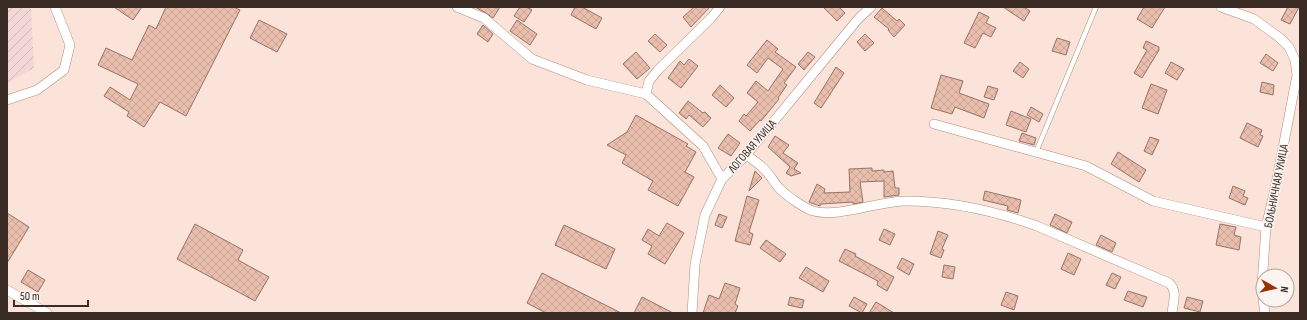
<svg xmlns="http://www.w3.org/2000/svg" width="1307" height="320" font-family="'Sofia Sans Condensed',sans-serif">
	<style>
		.industrial { fill: url(#industrial-furrows) }
		.building { fill: url(#building-cross-hatch); stroke: #967365 }
		.lines { fill: none; stroke-linecap: round; stroke-linejoin: round }
		.service-casing { stroke: #b08c7d; stroke-width: 5.5 }
		.minor-casing { stroke: #b08c7d; stroke-width: 10 }
		.service { stroke: #fff; stroke-width: 4.5 }
		.minor { stroke: #fff; stroke-width: 9 }
		.labels { text-anchor: middle; stroke-width: 3; stroke-linejoin: round; paint-order: stroke }
		.street-label { font-size: 12px; fill: #3a2b25; stroke: #fcf4f0 }
	</style>
	<defs>
		<pattern id="industrial-furrows" width="10" height="10" patternUnits="userSpaceOnUse"><rect width="10" height="10" fill="#f2d7d7"/><path d="M-1 1l2-2M0 10L10 0M9 11l2-2" fill="none" stroke="#d0b9b8"/></pattern>
		<pattern id="building-cross-hatch" width="8" height="8" patternUnits="userSpaceOnUse"><rect width="8" height="8" fill="#eabead"/><path d="M0 0l8 8M0 8l8-8" fill="none" stroke="#c9a395"/></pattern>
	</defs>
	<rect width="100%" height="100%" fill="#fbe3d9"/>
	<!-- industrial -->
	<path class="industrial" d="M7,7H31L34,68L7,83Z"/>
	<!-- building -->
	<path class="building" d="M114,7H142L133,20Z
		M166,7H233L240,10L186,116L160,102L144,127L127,116L129,112L104,96L110,87L130,100L138,84L98,65L106,48L132,60L149,25L156,29Z
		M475,7H500L493,18L486,13Z
		M520,7H527L532,10L524,22L514,16Z
		M575,7H582L602,18L596,29L571,15Z
		M694,7H710L691,27L683,17Z
		M823,7H839L845,13L837,21Z
		M1003,7H1024L1030,11L1024,21Z
		M1144,7H1165L1152,28L1137,19Z
		M1288,7H1299L1290,24L1281,20Z
		M882,8L897,21L899,19L905,25L894,37L888,30L889,29L874,17Z
		M979,12L989,17L986,23L996,28L991,37L983,33L975,48L964,43Z
		M259,20L287,34L277,52L250,38Z
		M517,20L537,34L530,45L510,31Z
		M483,25L493,34L488,42L477,34Z
		M655,34L667,45L660,52L648,41Z
		M865,34L874,43L865,51L857,42Z
		M1057,38L1070,42L1066,55L1052,51Z
		M767,40L778,49L775,52L796,67L784,83L787,85L778,98L779,99L761,121L760,120L750,131L739,121L744,114L746,116L758,102L747,93L756,81L768,91L783,69L768,58L757,73L747,65Z
		M1146,41L1159,47V50L1142,78L1134,73L1147,50L1143,48Z
		M636,52L650,68L637,79L623,64Z
		M808,52L815,57L804,70L798,64Z
		M1266,54L1278,63L1273,71L1260,63Z
		M689,59L698,66L681,88L668,78L680,61L684,65Z
		M1020,62L1029,69L1023,78L1013,71Z
		M1171,62L1184,69L1177,80L1165,73Z
		M836,67L844,73L821,108L814,103Z
		M941,75L963,81L959,93L989,104L984,118L955,107L952,114L931,108Z
		M1262,82L1274,85L1273,95L1260,92Z
		M1151,84L1167,90L1158,114L1142,108Z
		M720,85L734,98L726,107L712,95Z
		M988,86L998,89L994,100L984,97Z
		M688,101L703,113L705,112L711,118L703,127L689,115L686,119L679,113Z
		M1031,107L1043,114L1039,122L1027,115Z
		M1011,111L1031,119L1026,132L1006,125Z
		M636,115L688,144L686,146L696,152L685,172L694,177L678,206L648,190L653,181L622,163L626,155L607,145L627,132Z
		M1247,123L1262,130L1260,135L1263,136L1258,147L1240,138Z
		M1022,133L1036,138L1034,145L1019,141Z
		M728,134L740,143L731,156L718,148Z
		M775,136L789,145L783,153L798,163L794,169L801,173L791,176L786,173L790,167L768,147Z
		M1150,137L1159,140L1152,155L1144,151Z
		M1118,152L1146,170L1139,182L1111,164Z
		M872,168V171L884,170V172L893,171L895,188H899V195L884,197V181L860,182L863,202L853,204V202L821,204L820,206L809,202L817,184L825,189L824,193L850,192L849,169Z
		M755,171L762,178L749,191Z
		M1233,186L1245,191L1243,196L1248,198L1245,205L1229,198Z
		M985,191L1021,200L1018,213L1007,210L1008,206L983,200Z
		M747,196L759,200L749,232L753,234L750,245L735,241Z
		M7,213L29,227L7,263Z
		M719,214L727,217L722,228L715,225Z
		M1055,214L1072,222L1067,233L1050,225Z
		M667,223L684,233L665,264L648,254L652,246L642,240L648,229L659,236Z
		M195,224L243,250L238,260L269,277L255,301L177,259Z
		M1220,224L1236,227L1234,235L1241,237L1239,250L1216,245Z
		M564,225L615,249L606,269L555,245Z
		M884,229L895,234L890,245L879,240Z
		M938,231L948,235L942,249L944,250L941,258L930,254Z
		M1101,235L1116,243L1112,252L1096,245Z
		M766,240L786,254L780,262L760,248Z
		M845,249L856,254L855,256L894,277L887,291L877,285L878,281L839,261Z
		M1068,253L1081,259L1074,275L1061,269Z
		M902,258L914,264L909,275L897,268Z
		M944,265L955,267L953,279L942,277Z
		M806,267L829,281L823,292L799,278Z
		M28,270L45,280L38,292L21,282Z
		M542,273L621,313H546L527,303Z
		M1112,273L1121,277L1115,289L1106,285Z
		M725,283L740,288L735,304L738,306L735,313H703L709,295L719,299Z
		M1128,291L1147,297L1143,307L1124,300Z
		M1006,292L1018,296L1014,310L1001,305Z
		M642,297L673,313H634Z
		M790,297L804,300L802,308L788,305Z
		M854,297L867,304L862,313L849,306Z
		M1187,297L1203,301L1200,312L1184,308Z
		M876,302L894,313H869Z"/>
	<g class="lines">
		<!-- service casing -->
		<g class="service-casing">
			<path id="service" d="M1036,152L1096,7"/>
		</g>
		<!-- minor casing -->
		<g class="minor-casing">
			<path id="minor" d="M457,7L484,18L532,59L587,80L646,94
				M720,7L711,18L658,70L649,81L646,94L703,146L722,179
				M1221,7L1254,19L1280,38L1289,47L1295,60L1297,75L1275,189L1266,227L1262,285L1263,296
				M7,100L37,90L64,70L70,45L55,7
				M934,124L1086,166L1153,201L1266,227
				M746,155C752,159 758,163 763,168C770,174 774,183 780,189C787,196 804,208 813,211C839,218 878,201 906,201C951,201 995,211 1037,226L1169,283C1178,291 1173,302 1172,313
				M7,290L47,313
				M1263,300L1265,313
				M692,313L695,264L705,215L722,179L746,155L859,18L871,7"/>
		</g>
		<!-- service -->
		<use href="#service" class="service"/>
		<!-- minor -->
		<use href="#minor" class="minor"/>
	</g>
	<g class="labels">
		<!-- street labels -->
		<g class="street-label">
			<text transform="translate(752 146) rotate(-49)" y="4">ЛОГОВАЯ УЛИЦА</text>
			<text transform="translate(1276 186) rotate(-79)" y="4">БОЛЬНИЧНАЯ УЛИЦА</text>
		</g>
	</g>
	<!-- border -->
	<rect width="1307" height="320" fill="none" stroke="#3a2b25" stroke-width="16"/>
	<!-- north arrow -->
	<g transform="translate(1275 288) rotate(98)"><circle r="19" fill="#fcf4f0" stroke="#aea49f"/>
	<path d="M0-3L7 15L0 10L-7 15Z" fill="#973300"/>
	<text y="-6" font-size="11" font-weight="bold" text-anchor="middle" fill="#3a2b25">N</text>
	</g>
	<!-- scale -->
	<path d="M14 300v6h74v-6" fill="none" stroke="#3a2b25" stroke-width="2"/>
	<text x="20" y="300" font-size="12" fill="#3a2b25" stroke="#fcf4f0" stroke-width="3" paint-order="stroke">50 m</text>
</svg>
